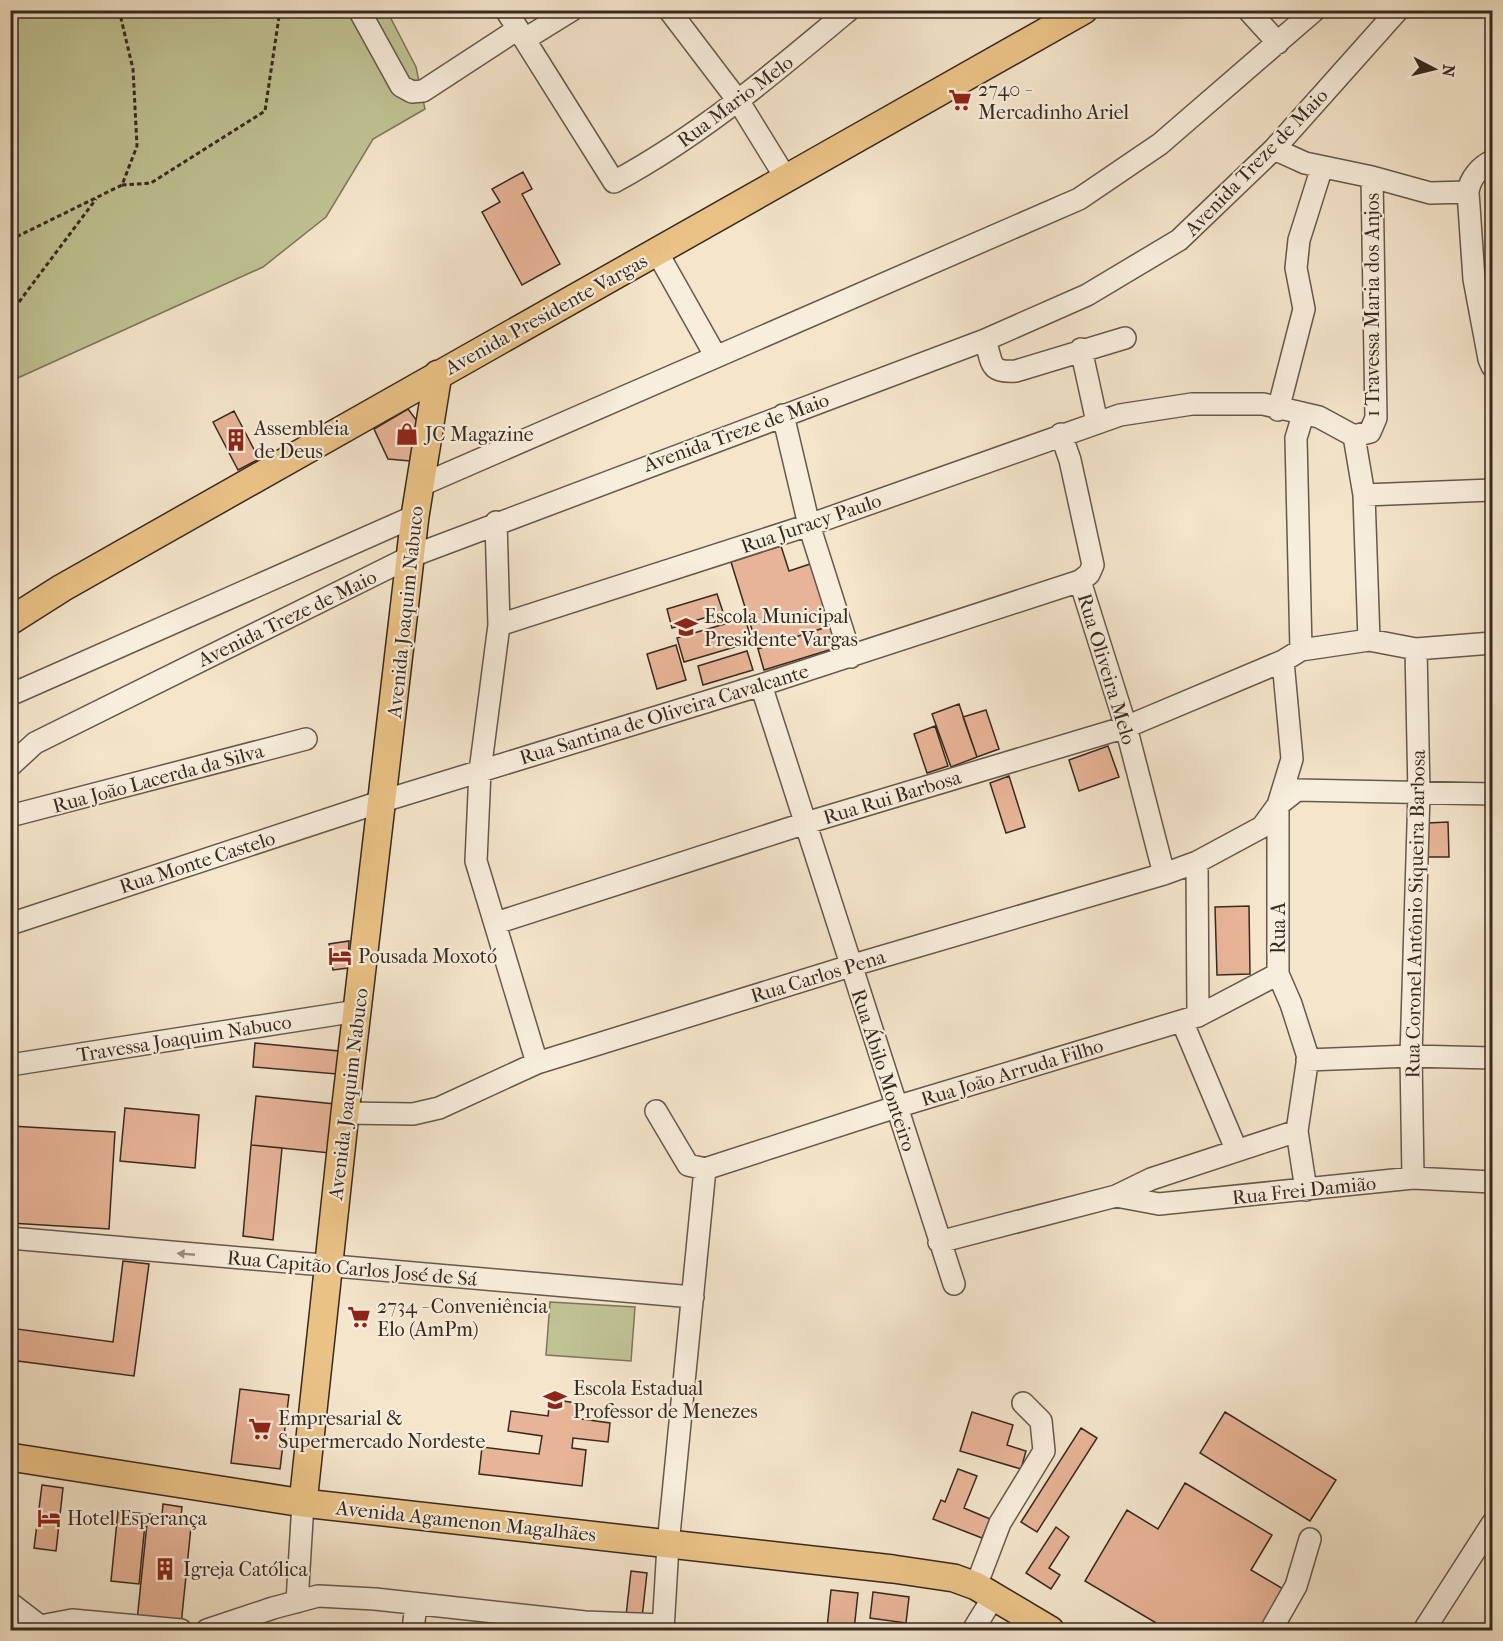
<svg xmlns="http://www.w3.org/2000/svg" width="1503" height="1641" font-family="'IM FELL French Canon',serif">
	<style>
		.green { fill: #c0c394; stroke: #7c765a; stroke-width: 1.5 }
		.building { fill: #e8b497; stroke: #372921; stroke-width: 1.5 }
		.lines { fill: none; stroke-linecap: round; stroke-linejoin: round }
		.minor-casing { stroke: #66584c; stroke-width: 24 }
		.major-casing { stroke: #372921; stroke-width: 30 }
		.path { stroke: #372921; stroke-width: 3; stroke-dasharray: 4.5 3; stroke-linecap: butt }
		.minor { stroke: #f8eedd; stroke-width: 21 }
		.major { stroke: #eac286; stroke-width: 27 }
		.oneway { fill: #988c7f }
		.labels { text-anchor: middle; stroke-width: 4.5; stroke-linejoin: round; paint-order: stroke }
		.poi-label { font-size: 20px; fill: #372921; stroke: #f8eedd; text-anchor: start }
		.street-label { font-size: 20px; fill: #372921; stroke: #f8eedd }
	</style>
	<rect width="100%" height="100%" fill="#f4e5cb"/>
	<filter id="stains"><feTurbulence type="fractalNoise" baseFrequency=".00333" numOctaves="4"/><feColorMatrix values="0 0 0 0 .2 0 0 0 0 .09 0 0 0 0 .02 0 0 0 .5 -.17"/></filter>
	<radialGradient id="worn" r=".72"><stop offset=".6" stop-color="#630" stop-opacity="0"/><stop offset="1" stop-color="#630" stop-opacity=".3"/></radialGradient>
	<!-- green -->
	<path class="green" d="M10,11H387L416,67L425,109L373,139L326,217L263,267L11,381Z
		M550,1302L635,1307L631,1361L546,1355Z"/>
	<!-- building -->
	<path class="building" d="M523,172L532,189L522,194L560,264L522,285L482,212L500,202L492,189Z
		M408,409L417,421L410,461L388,459L374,429Z
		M234,411L259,459L238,470L213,422Z
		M781,546L789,571L813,563L833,625L758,649L731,562Z
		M717,594L723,612L672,628L667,609Z
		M745,618L752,642L684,662L677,638Z
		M833,625L842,646L764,670L758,649Z
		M676,645L686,680L657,689L647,654Z
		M747,651L753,670L703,685L698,666Z
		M959,704L977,757L951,767L932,714Z
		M986,710L999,749L977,757L963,717Z
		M935,726L948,766L927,773L914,734Z
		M1108,746L1119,777L1079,791L1069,760Z
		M1009,776L1025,827L1006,833L990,783Z
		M1448,822L1449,857H1428L1427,823Z
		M1249,906L1250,974L1217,975L1215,907Z
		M349,941L348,968L333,970L329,944Z
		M255,1043L339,1051L337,1074L253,1067Z
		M256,1096L335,1104L330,1153L251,1145Z
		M125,1108L199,1115L195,1168L120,1161Z
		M10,1126L115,1132L109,1229L10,1223Z
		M251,1145L282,1148L273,1240L243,1236Z
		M123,1261L149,1264L134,1376L10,1360V1328L113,1342Z
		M240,1389L289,1395L280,1469L231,1463Z
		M550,1399L576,1403L575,1418L610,1423L608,1442L573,1438L572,1448L586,1450L582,1486L479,1474L482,1447L539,1454L542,1436L508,1431L511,1411L548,1416Z
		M972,1412L1013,1425L1007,1445L1026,1451L1021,1469L960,1451Z
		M1225,1412L1336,1480L1310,1521L1200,1453Z
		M1081,1428L1097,1438L1037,1532L1021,1522Z
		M958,1469L977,1476L964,1508L990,1519L982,1538L933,1519L941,1500L945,1502Z
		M1185,1483L1272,1535L1251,1570L1290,1593L1268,1630H1168L1085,1581L1127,1510L1158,1529Z
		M42,1485L63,1488L56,1551L34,1548Z
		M163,1504L182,1507L181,1516L192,1517L181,1625L137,1621L148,1514L162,1515Z
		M118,1511L146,1514L139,1584L111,1581Z
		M1056,1527L1069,1537L1049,1568L1060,1575L1051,1589L1026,1573Z
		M631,1571L647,1573L642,1618L626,1616Z
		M831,1590L858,1593L854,1630L827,1628Z
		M873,1592L909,1597L906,1623L870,1618Z"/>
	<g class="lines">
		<!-- minor casing -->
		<g class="minor-casing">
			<path id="minor" d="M359,10L401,86L412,92L423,91L518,29
				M506,10L614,182C701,135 774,73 849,10
				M669,10L739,102L787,180
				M1248,10L1278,43
				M525,39L572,10
				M1274,149L1305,163L1372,177L1430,193L1468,192
				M1492,161C1480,167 1470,178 1468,192L1474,279L1489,359L1492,366
				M657,252L715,355
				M985,340C993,363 988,373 1016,371L1125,338
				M1081,349L1097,422
				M1278,410L1304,309L1296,268L1299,240L1322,167
				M783,415L809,525L851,657
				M1354,436L1364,495L1369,640
				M419,486L1079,199L1160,144L1315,10
				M1364,495L1492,490
				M496,522L499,625L480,771L476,861L537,1063
				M1080,581L1126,727L1164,874
				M499,625L809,525L1120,415L1192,404H1263L1319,417L1354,436L1370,432L1376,418L1372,177
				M1301,650L1296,438L1303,415
				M1283,661L1292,759L1278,805V974L1291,1004L1308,1057L1297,1131L1306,1190
				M761,685L954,1284
				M10,695L415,516
				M10,766L35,743L412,556L985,340L1087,295L1179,240L1274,149L1398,10
				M10,816L306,739
				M1197,862L1198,1016
				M496,923L806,823L1126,727L1283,661L1301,650L1369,640L1416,649L1492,643
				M10,924L383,801L761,685L1080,581L1089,574L1093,565L1070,460L1061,434
				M1182,1021L1236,1149
				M1307,1060L1411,1056L1492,1058
				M10,1065L357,1011
				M656,1111L688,1165L705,1169
				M345,1113L413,1114L439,1108L537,1063L850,966L1164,874L1197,862L1262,827L1278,805L1297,790L1492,794
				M705,1169L896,1107L1198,1016L1278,974
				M1413,1178L1411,1056L1419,793L1416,649
				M1116,1196L1151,1179L1297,1131
				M10,1238L693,1297
				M939,1242L1116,1196L1159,1204L1413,1178L1492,1182
				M976,1586L1000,1523L1044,1451L1041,1421L1023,1403
				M297,1602L303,1503
				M10,1603L40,1626L72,1620L181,1630
				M207,1630L273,1608L318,1596L375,1599L585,1622L663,1625
				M413,1630L416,1604
				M663,1630L668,1545L705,1169
				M973,1630L994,1596
				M1271,1630L1296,1586L1310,1539
				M1424,1630L1492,1524"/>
		</g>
		<!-- major casing -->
		<g class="major-casing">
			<path id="major" d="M10,621L62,588L1084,10
				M10,1457L303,1503L893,1569L954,1578L976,1586L1050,1630
				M303,1503L345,1113L415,516L438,374"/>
		</g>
		<!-- path -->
		<path class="path" d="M122,185L151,183L265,111L280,10
			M10,240L122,185L137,146L133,69L119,10
			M10,314L96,199"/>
		<!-- minor -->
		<use href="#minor" class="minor"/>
		<!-- major -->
		<use href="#major" class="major"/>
	</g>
	<!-- one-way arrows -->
	<defs><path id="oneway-solid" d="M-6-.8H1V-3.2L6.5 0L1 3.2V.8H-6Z" transform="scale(1.5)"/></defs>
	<use class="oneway" href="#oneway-solid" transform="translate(186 1254) rotate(-175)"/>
	<!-- icons -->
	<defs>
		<g id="supermarket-bare" transform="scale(1.8)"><path d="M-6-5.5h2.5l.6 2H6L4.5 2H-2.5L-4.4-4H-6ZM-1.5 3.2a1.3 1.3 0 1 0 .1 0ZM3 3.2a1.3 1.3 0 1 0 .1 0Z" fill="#8f2418" stroke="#f8eedd" stroke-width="2.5" paint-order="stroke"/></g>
		<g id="shop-bare" transform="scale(1.8)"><path d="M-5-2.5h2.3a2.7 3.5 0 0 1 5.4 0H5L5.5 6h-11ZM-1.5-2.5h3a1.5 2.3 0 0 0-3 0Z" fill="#8f2418" stroke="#f8eedd" stroke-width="2.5" paint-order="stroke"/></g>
		<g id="building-bare" transform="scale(1.8)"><path d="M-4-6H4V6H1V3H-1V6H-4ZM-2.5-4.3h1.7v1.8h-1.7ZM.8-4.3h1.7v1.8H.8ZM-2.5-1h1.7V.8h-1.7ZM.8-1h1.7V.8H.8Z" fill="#8f2418" stroke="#f8eedd" stroke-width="2.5" paint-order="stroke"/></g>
		<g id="school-bare" transform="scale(1.8)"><path d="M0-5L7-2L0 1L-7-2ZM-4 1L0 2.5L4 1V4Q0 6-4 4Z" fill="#8f2418" stroke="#f8eedd" stroke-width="2.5" paint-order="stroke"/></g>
		<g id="hotel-bare" transform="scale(1.8)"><path d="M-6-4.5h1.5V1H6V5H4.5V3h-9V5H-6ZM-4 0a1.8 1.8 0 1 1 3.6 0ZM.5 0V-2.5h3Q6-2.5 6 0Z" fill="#8f2418" stroke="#f8eedd" stroke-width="2.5" paint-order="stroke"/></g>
	</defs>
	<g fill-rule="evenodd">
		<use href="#supermarket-bare" x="960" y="100"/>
		<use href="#shop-bare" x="407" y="434"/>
		<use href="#building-bare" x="236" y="440"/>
		<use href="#school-bare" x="686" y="627"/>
		<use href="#hotel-bare" x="340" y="956"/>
		<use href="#supermarket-bare" x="359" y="1317"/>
		<use href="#school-bare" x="555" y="1400"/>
		<use href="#supermarket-bare" x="260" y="1429"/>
		<use href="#hotel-bare" x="49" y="1518"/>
		<use href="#building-bare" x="165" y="1569"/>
	</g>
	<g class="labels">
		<!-- poi labels -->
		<g class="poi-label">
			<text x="978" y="96">2740 -<tspan x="978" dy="23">Mercadinho Ariel</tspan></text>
			<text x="254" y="435">Assembleia<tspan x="254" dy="23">de Deus</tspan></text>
			<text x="425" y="441">JC Magazine</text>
			<text x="704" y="623">Escola Municipal<tspan x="704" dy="23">Presidente Vargas</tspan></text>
			<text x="358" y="963">Pousada Moxotó</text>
			<text x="377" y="1313">2734 - Conveniência<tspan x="377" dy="23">Elo (AmPm)</tspan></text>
			<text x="573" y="1395">Escola Estadual<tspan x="573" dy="23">Professor de Menezes</tspan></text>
			<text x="278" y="1425">Empresarial &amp;<tspan x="278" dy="23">Supermercado Nordeste</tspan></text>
			<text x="67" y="1525">Hotel Esperança</text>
			<text x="183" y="1576">Igreja Católica</text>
		</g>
		<!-- street labels -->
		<g class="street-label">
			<text transform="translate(735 101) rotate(-37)" y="7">Rua Mario Melo</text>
			<text transform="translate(1256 162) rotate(-46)" y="7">Avenida Treze de Maio</text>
			<text transform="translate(1372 305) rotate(-90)" y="7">1 Travessa Maria dos Anjos</text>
			<text transform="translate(546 314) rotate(-29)" y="7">Avenida Presidente Vargas</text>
			<text transform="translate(736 432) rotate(-20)" y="7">Avenida Treze de Maio</text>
			<text transform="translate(811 523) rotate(-19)" y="7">Rua Juracy Paulo</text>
			<text transform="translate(405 612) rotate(-84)" y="7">Avenida Joaquim Nabuco</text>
			<text transform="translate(287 618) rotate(-26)" y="7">Avenida Treze de Maio</text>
			<text transform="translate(1107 669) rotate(73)" y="7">Rua Oliveira Melo</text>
			<text transform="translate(664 714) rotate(-17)" y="7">Rua Santina de Oliveira Cavalcante</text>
			<text transform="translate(158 778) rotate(-15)" y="7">Rua João Lacerda da Silva</text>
			<text transform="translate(892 797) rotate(-17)" y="7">Rua Rui Barbosa</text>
			<text transform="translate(197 862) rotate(-18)" y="7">Rua Monte Castelo</text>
			<text transform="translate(1415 914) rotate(-89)" y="7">Rua Coronel Antônio Siqueira Barbosa</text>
			<text transform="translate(1278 928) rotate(-90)" y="7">Rua A</text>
			<text transform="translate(818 976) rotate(-17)" y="7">Rua Carlos Pena</text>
			<text transform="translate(184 1038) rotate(-9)" y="7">Travessa Joaquim Nabuco</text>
			<text transform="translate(884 1070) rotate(72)" y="7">Rua Ábilo Monteiro</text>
			<text transform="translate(1012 1072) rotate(-17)" y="7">Rua João Arruda Filho</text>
			<text transform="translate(348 1094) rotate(-83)" y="7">Avenida Joaquim Nabuco</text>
			<text transform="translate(1304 1190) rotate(-6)" y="7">Rua Frei Damião</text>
			<text transform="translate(352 1268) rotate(5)" y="7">Rua Capitão Carlos José de Sá</text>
			<text transform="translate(466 1521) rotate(6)" y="7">Avenida Agamenon Magalhães</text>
		</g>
	</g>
	<!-- margin -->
	<rect width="1503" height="1641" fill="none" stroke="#f4e5cb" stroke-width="36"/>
	<rect x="12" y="12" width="1479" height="1617" fill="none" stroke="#372921" stroke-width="3"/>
	<rect x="18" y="18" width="1467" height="1605" fill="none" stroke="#372921" stroke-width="1.5"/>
	<!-- north arrow -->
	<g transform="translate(1434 69) rotate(97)" stroke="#f8eedd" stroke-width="4.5" paint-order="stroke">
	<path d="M0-4.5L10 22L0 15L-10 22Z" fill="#372921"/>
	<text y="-9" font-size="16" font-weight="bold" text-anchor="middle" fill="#372921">N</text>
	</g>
	<rect width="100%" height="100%" filter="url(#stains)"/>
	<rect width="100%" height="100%" fill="url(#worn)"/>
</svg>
